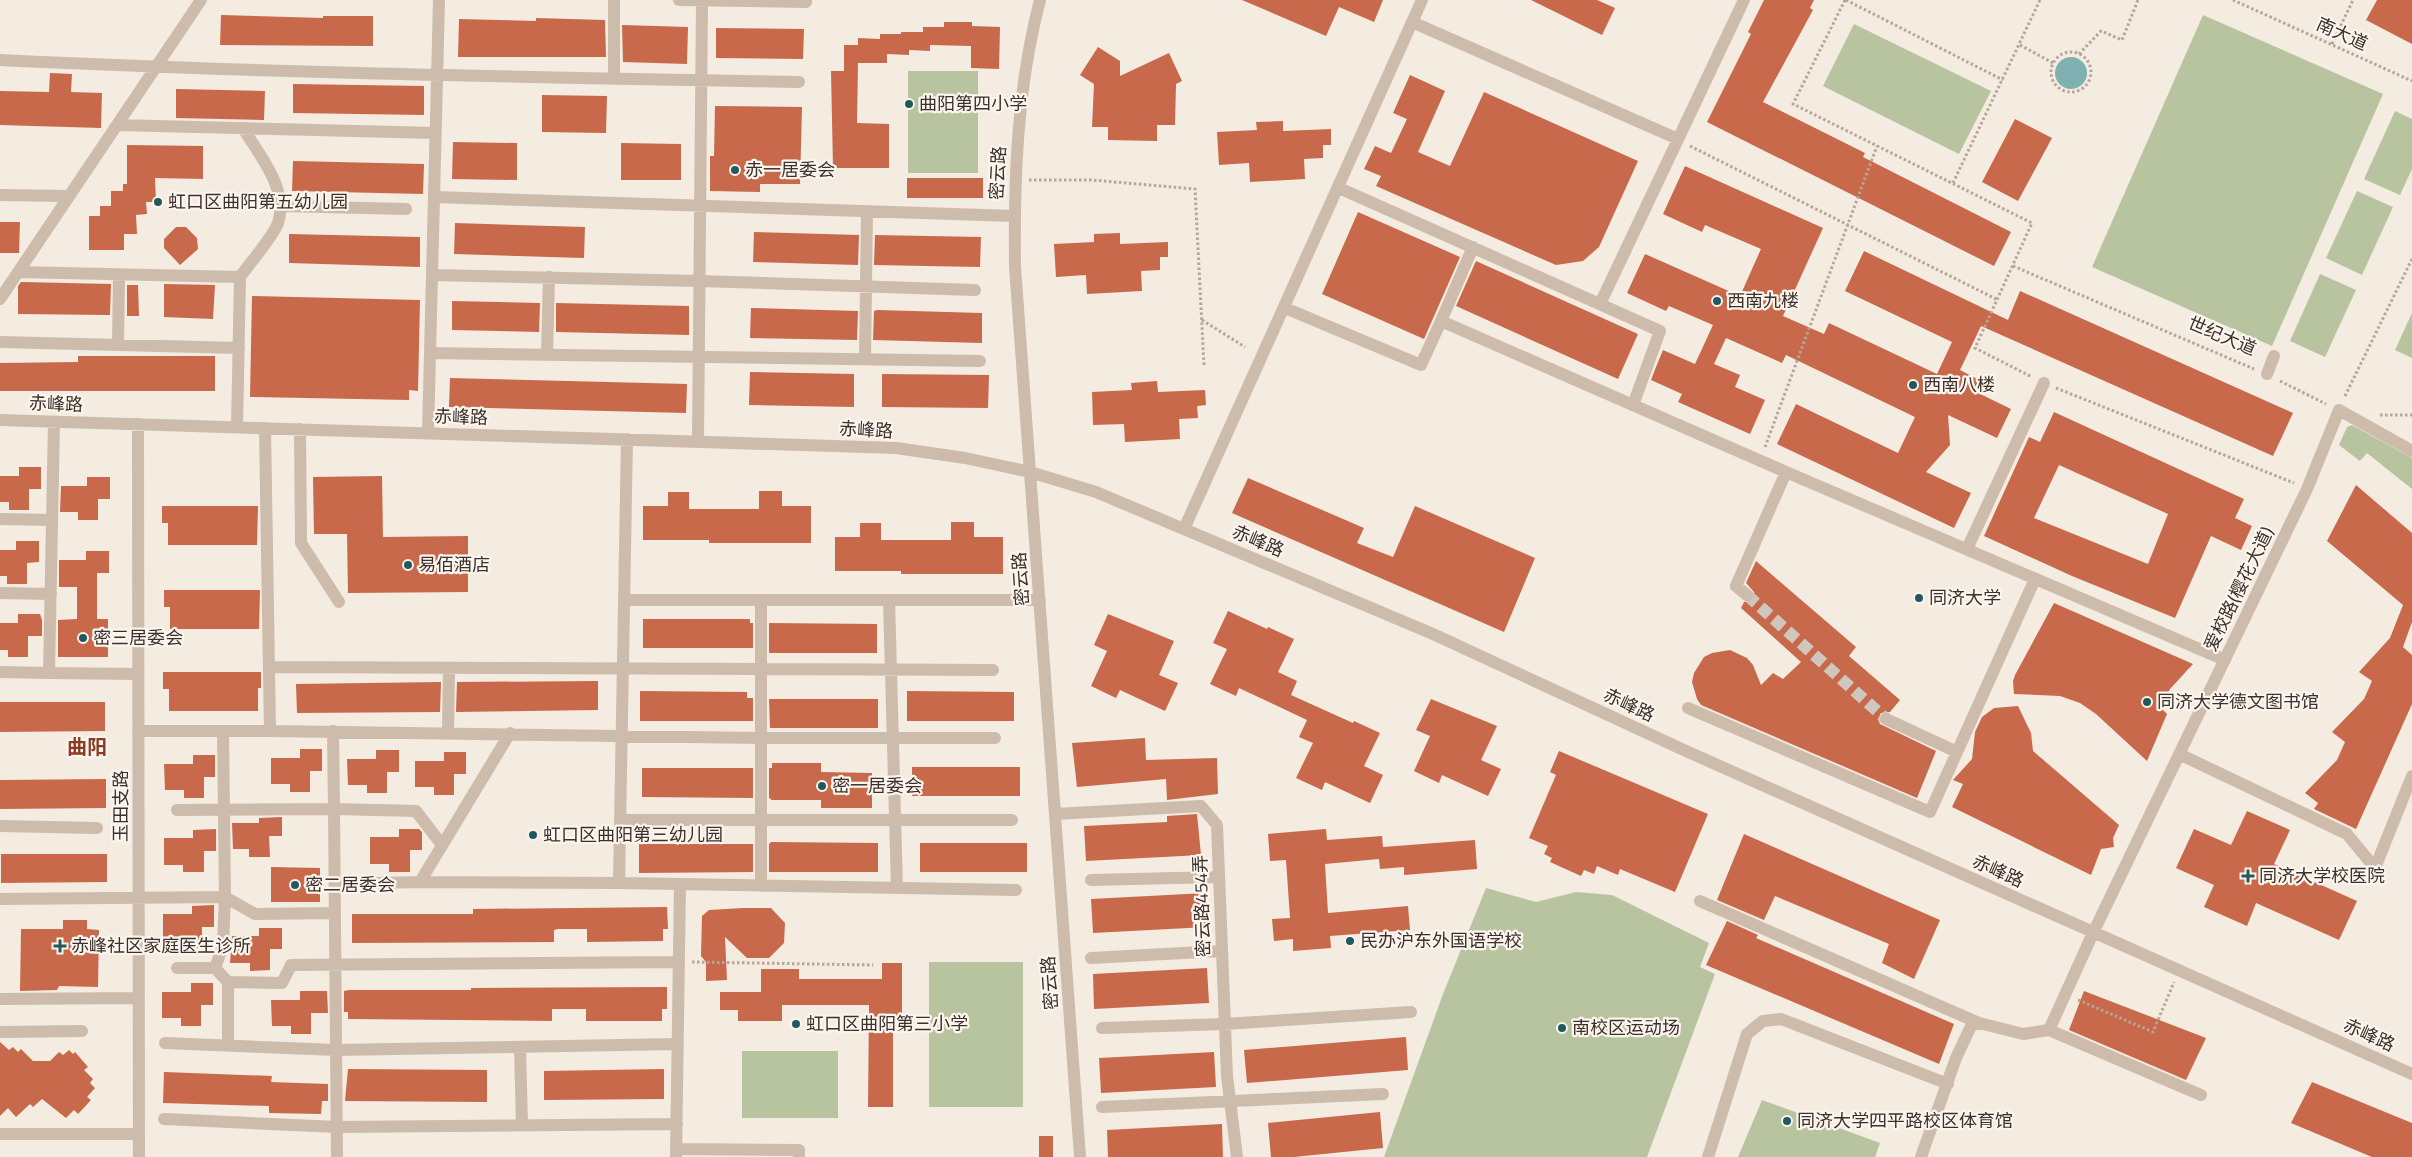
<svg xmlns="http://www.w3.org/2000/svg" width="2412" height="1157" font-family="'Titillium Web','Noto Sans SC',sans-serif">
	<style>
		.green { fill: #b8c4a0 }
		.water { fill: #7fb0b2 }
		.building { fill: #c8694b; fill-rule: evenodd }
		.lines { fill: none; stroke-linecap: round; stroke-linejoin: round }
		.minor-tunnel { stroke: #cfc6bd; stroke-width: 12; stroke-dasharray: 12 6; stroke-linecap: butt }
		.path { stroke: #b9a596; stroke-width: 3; stroke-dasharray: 2.5 2.5; stroke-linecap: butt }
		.minor { stroke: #cdbbac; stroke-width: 12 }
		.poi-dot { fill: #1f5a5e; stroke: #fbf5ee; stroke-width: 2 }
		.labels { text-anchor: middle; stroke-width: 4.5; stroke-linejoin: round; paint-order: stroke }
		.street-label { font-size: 18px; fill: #3b302b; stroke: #fbf5ee }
		.poi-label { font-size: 18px; fill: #3b302b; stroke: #fbf5ee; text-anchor: start }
		.quarter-label { font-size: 20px; font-weight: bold; fill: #8c3b22; stroke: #fbf5ee }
	</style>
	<rect width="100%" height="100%" fill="#f4ebe1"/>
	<!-- green -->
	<path class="green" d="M2203,15L2383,94L2272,346L2092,267Z
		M1854,24L1991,91L1959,154L1823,86Z
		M908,71H978V173H908Z
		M2395,111L2412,119V169L2400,195L2364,179Z
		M2357,191L2393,207L2362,275L2326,258Z
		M2320,274L2356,290L2325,357L2290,341Z
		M2412,313V358L2395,350Z
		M2352,425L2412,458V489L2367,453L2360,461L2339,445L2347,427Z
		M1486,888L1536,902L1576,892L1612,895L1709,943L1700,967L1715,974L1647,1157H1384L1443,994Z
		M929,962H1023V1107H929Z
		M742,1051H838V1118H742Z
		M1762,1100L1880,1143L1875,1157H1738Z"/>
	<!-- water -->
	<path class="water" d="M2055 73a16 16 0 1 1 32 0a16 16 0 1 1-32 0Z"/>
	<!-- building -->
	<path class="building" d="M1242,0H1383L1374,22L1339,7L1326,36Z
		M1531,0H1597L1615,8L1602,35Z
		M1764,0H1814L1810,8L1813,10L1763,102L1865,153L1863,157L2011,232L1994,266L1707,122L1751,34L1748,32Z
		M2377,0H2412V44L2366,20Z
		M221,15L323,18V16H373V46L220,45Z
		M536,18L605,20L606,57H458L459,19L536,21Z
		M944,22H972V26L1000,27L999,69L971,68V46L930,45V51L909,50V55L887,54V63H858L857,123L889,124V168H833L831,71H844V45H858V38L880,39V34H901V32H923V27H944Z
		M622,25L688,27L687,64L623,62Z
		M716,28L804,29L803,59L716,58Z
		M1098,47L1120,61V76L1169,53L1182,81L1176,84L1175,125H1157V141L1108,140V127H1092L1094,84L1080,75Z
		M50,73L72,74L71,92L102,93L101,128L0,125V91L49,92Z
		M1410,75L1445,91L1418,152L1450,166L1484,92L1638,161L1599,247L1583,261L1556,265L1376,186L1381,176L1364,169L1375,146L1391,153L1407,119L1393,113Z
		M293,84L424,86V115L293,113Z
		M176,89L265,91L264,120L176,118Z
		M542,95L607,96L606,133L542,132Z
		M715,106L802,107L800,184H760V192L710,191V156H714Z
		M2015,119L2052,138L2018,201L1982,182Z
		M1283,121V131L1331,129V145H1323V158L1304,159L1305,179L1250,182L1249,163L1219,165L1217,132L1257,130L1256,122Z
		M453,142L517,143V180L452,179Z
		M621,143L681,144V180H621Z
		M127,145L203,146V179L155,178L156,202H146L147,214L136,215L137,234H124V250H89V216H100V206H111V191H123V184H127Z
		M293,161L424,164L423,194L292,191Z
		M1685,166L1823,228L1783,316L1824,334L1829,323L1937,374L1952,342L1845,291L1864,251L2008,320L2020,291L2293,413L2273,456L1981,326L1960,370L1979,380L1974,391L2011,409L1997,438L1948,415L1950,445L1926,472L1971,493L1954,528L1777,444L1796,404L1898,453L1915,417L1786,355L1782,363L1726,338L1714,364L1740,375L1735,387L1765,400L1750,434L1678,402L1682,394L1651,380L1656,367L1663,350L1695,364L1713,325L1669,306L1666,311L1627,293L1645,254L1740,296L1761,249L1705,225L1702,232L1663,214Z
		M907,178H983V198H907Z
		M1358,212L1460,257L1424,339L1322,294Z
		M0,222H20L19,253H0Z
		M455,223L585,227L584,258L454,254Z
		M176,227H186L197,238L198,249L180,265L164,248V239Z
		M754,232L859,235L858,265L753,262Z
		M1120,233V244L1168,242V257H1160V270L1141,271L1142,291L1087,294L1086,275L1056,277L1054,244L1094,242V234Z
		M289,234L420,237V267L289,263Z
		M875,235L981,237L980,267L874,265Z
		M1476,261L1638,334L1618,379L1456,306Z
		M21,282L111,284L110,315L18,314V286Z
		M164,284L215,285L213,319L164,317Z
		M127,285H138L139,316H127Z
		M252,296L420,300L418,391L409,390V400L250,397Z
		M452,301L540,303L539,332L452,330Z
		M556,303L689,306V335L556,332Z
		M751,308L858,311L857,340L750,338Z
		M877,310L982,313V343L873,340L874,311Z
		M78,356H215V391H0V363L78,362Z
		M750,372L854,374V407L749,405Z
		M882,374L989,375L988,408L882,407Z
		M450,378L687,384L686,413L449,407Z
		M1157,381L1158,392L1205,390L1206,405L1197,406L1198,418L1179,419L1180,439L1125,442L1124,424L1093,425L1092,392L1132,390L1131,383Z
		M2054,412L2244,499L2235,518L2252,526L2241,550L2211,536L2175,618L2072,576L1984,536L2029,437L2040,442ZM2059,465L2168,514L2148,564L2034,518Z
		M19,467H41V489H29V510H9V502H0V476H19Z
		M382,476L383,537L468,536V592L348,593L347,534H314L313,477Z
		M87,477H110V499H98V520H78V512H60L61,486H87Z
		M1248,478L1364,528L1357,543L1393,557L1415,506L1535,558L1504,632L1232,513Z
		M2356,485L2412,533V622L2403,647L2412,655V704L2356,829L2314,809L2318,803L2305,793L2337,760L2345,742L2332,732L2364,699L2372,681L2359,672L2390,638L2403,605L2327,541Z
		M759,491H782V506H811V543H709V540H643V506H668V492H689V509H759Z
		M162,506H258L257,545H168V523H162Z
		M951,522H974V537H1003V574H901V571H835V537H860V523H881V540H951Z
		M16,541H39V562L27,563V584H7V576H0V550H16Z
		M86,551H109V573H97V619H108V657H58V620L77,619V587H59V560H86Z
		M1756,561L1856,647L1849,656L1900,700L1890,712L1881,713L1878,719L1880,724L1936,751L1917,798L1701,705L1697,699L1692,682L1694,673L1704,657L1712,653L1730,650L1747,658L1753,665L1761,685L1773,673L1783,679L1801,662L1741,608L1744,602H1750L1755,597L1754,592L1746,583Z
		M164,590H260L259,629H170V607H164Z
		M2054,603L2193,664L2170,689L2160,707L2167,714L2147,761L2096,714L2080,703L2060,696L2014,694L2013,681L2015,675Z
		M1228,611L1267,629L1268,627L1294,639L1278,672L1297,681L1291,695L1353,723L1354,721L1380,733L1364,766L1383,775L1370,803L1325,782L1322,790L1296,778L1313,743L1299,737L1307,720L1239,688L1236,696L1210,684L1227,649L1213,643Z
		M18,614H40L42,620V636H28V657H8V650H0V623H18Z
		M1108,614L1174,641L1159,675L1178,683L1165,711L1120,690L1116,698L1091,686L1107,651L1094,645Z
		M643,619H750V623H753V648H643Z
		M769,623L877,624V653H769Z
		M163,672H261V688H258V711H169V689H163Z
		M598,681V710L456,712L457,682Z
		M441,682L440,712L297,713L296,684Z
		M640,691L747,692V698H753V721H640Z
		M907,691L1014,692V721H907Z
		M769,699H878V728H770Z
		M1431,699L1497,726L1481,760L1501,769L1488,796L1442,775L1439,783L1414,771L1430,736L1416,730Z
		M0,702H105V731L0,732Z
		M2018,706L2031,733L2033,751L2119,825L2113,838L2114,847L2101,849L2091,875L1952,807L1963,784L1953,780L1972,759L1975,732L1982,717L1994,708Z
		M1145,738L1146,760L1217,758L1218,794L1167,800L1166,779L1077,787L1072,743Z
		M300,749H322V771H310V792H290V784H271V758H300Z
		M376,750H399V772H387V793H367V785H348L347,759H376Z
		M1559,751L1708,814L1675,892L1620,869L1618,875L1597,866L1594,874L1584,870L1581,876L1550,862L1552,858L1544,854L1548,846L1529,838L1556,775L1550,772Z
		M444,752H466V774H454V795H434V787H415V761H444Z
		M193,755H215V777H204V798H184V790H165L164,764H193Z
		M772,763H821V772L872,773V808H821V800H772L769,798V768H772Z
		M912,767H1020V796H912Z
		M642,768H753V798L642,797Z
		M106,779V808L0,809V780Z
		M2247,811L2290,830L2274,864L2357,901L2339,940L2256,903L2247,926L2204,907L2214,885L2176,868L2194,829L2231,845Z
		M1197,814L1201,855L1086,861L1084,826L1167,822V816Z
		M282,817V836H269L270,857H249V849H233L232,823H259V818Z
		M216,829V851H204V872H183V865H164V838H193V830Z
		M399,829H419L422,832V850H410V872H389V864H370V837H399Z
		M1326,829L1327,840L1382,836L1383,847L1475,840L1477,869L1404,875V867L1380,869L1379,859L1325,864L1328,913L1408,906L1410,930L1330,936L1331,948L1293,951V939L1274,941L1272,919L1290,918L1286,860L1270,861L1268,834Z
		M1744,834L1940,920L1914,979L1882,963L1889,944L1775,896L1764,920L1717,900Z
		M771,842L878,843V872H769V844Z
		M920,843H1027V872H920Z
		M639,844H753V872L639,873Z
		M1,854H107V882L1,883Z
		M271,867L320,868V902H271Z
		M1206,893L1207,927L1093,933L1091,899Z
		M214,905V927H202V948L182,949V941H163V914H192V906Z
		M667,907L668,929H663V941L587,942V929H558L554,930V942L352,943V914H473V909Z
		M743,908H771L785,923L784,943L769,958H747L725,937L727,980L706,981V962L701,956L702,916L709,910Z
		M63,920H87V929L99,930L98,987L59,986L57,990L20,991L21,929H63Z
		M1727,921L1758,935L1756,938L1954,1024L1939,1064L1706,965Z
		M259,928H282V949H270V970L250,971V963H230L232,936H259Z
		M882,963H902V1021H893V1107H868L869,1005H782V1021H738V1010H720V992H761V969H799V979H882Z
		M1207,968L1209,1003L1094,1009L1093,974Z
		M191,983H213V1005H201V1026H181V1018H162V992H191Z
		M667,987V1009H662V1021H586V1009H552V1021L348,1019V1012H344V991L349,990H471V988Z
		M300,991H327L328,1013H311V1034H291V1026H272L271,1000H300Z
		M2084,991L2206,1038L2186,1080L2069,1030Z
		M1406,1037L1408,1070L1247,1083L1244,1050Z
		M0,1042L9,1050L13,1047L18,1052L21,1049L33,1061H50L59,1052L63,1055L69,1050L73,1054L75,1052L88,1067L84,1070L93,1079L90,1083L95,1088L87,1097L91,1100L78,1114L74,1110L66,1118L42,1099L33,1107L30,1104L16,1117L8,1108L0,1116Z
		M1214,1052L1216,1087L1101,1093L1099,1058Z
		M348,1069L487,1070V1102L345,1101Z
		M664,1069V1099L544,1100V1071Z
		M164,1072L272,1076L271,1082L328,1084V1101H322L321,1114L269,1113V1106L163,1103Z
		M2312,1082L2412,1123V1157H2372L2291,1123Z
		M1380,1112L1383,1148L1294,1157H1271L1268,1123Z
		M1222,1124L1223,1157H1108L1107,1130Z
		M1039,1136H1053V1157H1039Z"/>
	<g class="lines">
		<!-- minor-tunnel -->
		<path class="minor-tunnel" d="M1747,595L1886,719"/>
		<!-- path -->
		<path class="path" d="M1845,0L1793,104L2032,223L1975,348L2032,377
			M1846,0L2003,80
			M2233,0L2412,81
			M2332,44L2353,0
			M2020,45L2053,63
			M2051 72a20 20 0 1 1 40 0a20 20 0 1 1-40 0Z
			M2079,54L2101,31L2122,40L2138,0
			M1690,146L1998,300
			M1029,180H1092L1195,189L1204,366
			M1953,183L2040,0
			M2013,266L2254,369
			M1202,320L1245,347
			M2280,381L2326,404
			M2056,388L2294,483
			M2345,396L2412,259
			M2380,415H2412
			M1765,447L1877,146
			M692,962L873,965
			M2078,1000L2153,1032L2174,982"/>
		<!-- minor -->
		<path class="minor" d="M679,0L806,2V0
			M1040,0C1017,88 1014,177 1015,267L1080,1157
			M1412,22L1678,139
			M0,60C266,73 533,77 799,82
			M614,78V0
			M117,125L436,133
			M1339,188L1660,331L1633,405
			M0,195L68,196
			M434,197L1014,216
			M281,206L406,209
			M18,272L240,277C249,264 273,237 278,223C289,189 259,155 243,128
			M433,275L700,281L975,290
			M0,299L201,0
			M1600,304L1744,0
			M1285,308L1421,365L1441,321L1786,472L2225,660
			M1441,321L1473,247
			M0,342L239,348
			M118,345L119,275
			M430,353L980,361
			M547,354L549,277
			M865,359L867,211
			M2267,374L2274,356
			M0,420L896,448L965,458L1030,472L1096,492L1433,634L1686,751L2412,1074
			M54,422L49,673L138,674
			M138,424L139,1157
			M237,427L240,277
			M265,428L270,731L761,738H995
			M300,429L301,543L339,602
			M428,433L439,0
			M627,439L619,883L680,884L676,1157
			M698,441L702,0
			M0,519L52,520
			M1184,529L1422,0
			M1967,549L2044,383
			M0,593L51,594
			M1747,595L1736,586L1786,472
			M624,600H1040
			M761,600V886
			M889,600L897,888
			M269,667L993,670
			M0,672L49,673
			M1688,708L1930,812L2035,579
			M1886,719L1957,752
			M138,731H223
			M333,731L334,809L416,811L442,845
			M448,732L449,669
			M510,733L420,882L619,883
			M2179,754L2347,834L2375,868L2412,776
			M177,810L334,809L337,1157
			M1055,814L1201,806L1217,825L1227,1076L1237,1157
			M621,820H1012
			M0,826L97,828
			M1091,880L1218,877
			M335,884L420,882
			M680,884L1016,890
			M0,899L225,897L255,914L335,913
			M1700,901L1979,1023
			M1091,958L1221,951
			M177,968H215L228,982L282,983L291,965L679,962
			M215,968L223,946L225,897L223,731H270
			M228,982V1046
			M0,999L139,998
			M1102,1028L1224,1024L1411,1012
			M2049,1030L2201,1095
			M0,1032L82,1031
			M165,1043L336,1050L678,1044
			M520,1047L522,1125
			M1102,1107L1383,1094
			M164,1119L337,1127L677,1124
			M0,1134H139
			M676,1149L799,1150V1157
			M1708,1157L1747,1034L1763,1021L1781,1019L1948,1084
			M1921,1157L1956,1058L1971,1026L1979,1023L2023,1034L2049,1030L2093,933L2307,489L2339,410L2412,451"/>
	</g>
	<!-- markers -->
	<g class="poi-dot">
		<circle cx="909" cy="104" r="5"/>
		<circle cx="735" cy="170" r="5"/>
		<circle cx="158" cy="202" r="5"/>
		<circle cx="1717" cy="301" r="5"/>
		<circle cx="1913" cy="385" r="5"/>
		<circle cx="408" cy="565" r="5"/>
		<circle cx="1919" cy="598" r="5"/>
		<circle cx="83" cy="638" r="5"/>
		<circle cx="2147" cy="702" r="5"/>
		<circle cx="822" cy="786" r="5"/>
		<circle cx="533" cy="835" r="5"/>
		<path d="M2245.5 868.5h5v5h5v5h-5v5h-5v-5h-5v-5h5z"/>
		<circle cx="295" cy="885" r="5"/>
		<circle cx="1350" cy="941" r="5"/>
		<path d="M57.5 938.5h5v5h5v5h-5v5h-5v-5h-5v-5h5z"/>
		<circle cx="796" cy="1024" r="5"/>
		<circle cx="1562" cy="1028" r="5"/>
		<circle cx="1787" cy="1121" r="5"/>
	</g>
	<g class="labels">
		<!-- street labels -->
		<g class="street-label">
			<text transform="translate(2342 34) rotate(24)" y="6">南大道</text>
			<text transform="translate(998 173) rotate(-87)" y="6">密云路</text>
			<text transform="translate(2222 336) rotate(23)" y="6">世纪大道</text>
			<text transform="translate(56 404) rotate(2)" y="6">赤峰路</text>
			<text transform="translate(461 417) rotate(2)" y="6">赤峰路</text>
			<text transform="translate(866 430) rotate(3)" y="6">赤峰路</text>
			<text transform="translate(1258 541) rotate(23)" y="6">赤峰路</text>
			<text transform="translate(1021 579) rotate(-94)" y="6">密云路</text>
			<text transform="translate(2239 589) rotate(-64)" y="6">爱校路(樱花大道)</text>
			<text transform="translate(1629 705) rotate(25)" y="6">赤峰路</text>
			<text transform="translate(121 806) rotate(-90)" y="6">玉田支路</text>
			<text transform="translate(1998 871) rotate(24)" y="6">赤峰路</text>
			<text transform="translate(1202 906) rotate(-92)" y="6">密云路454弄</text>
			<text transform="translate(1050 983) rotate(-94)" y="6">密云路</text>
			<text transform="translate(2369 1035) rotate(24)" y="6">赤峰路</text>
		</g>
		<!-- poi labels -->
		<g class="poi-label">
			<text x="919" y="110">曲阳第四小学</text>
			<text x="745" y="176">赤一居委会</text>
			<text x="168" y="208">虹口区曲阳第五幼儿园</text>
			<text x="1727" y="307">西南九楼</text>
			<text x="1923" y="391">西南八楼</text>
			<text x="418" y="571">易佰酒店</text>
			<text x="1929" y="604">同济大学</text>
			<text x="93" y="644">密三居委会</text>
			<text x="2157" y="708">同济大学德文图书馆</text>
			<text x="832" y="792">密一居委会</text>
			<text x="543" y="841">虹口区曲阳第三幼儿园</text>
			<text x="2259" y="882">同济大学校医院</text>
			<text x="305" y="891">密二居委会</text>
			<text x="1360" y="947">民办沪东外国语学校</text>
			<text x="71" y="952">赤峰社区家庭医生诊所</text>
			<text x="806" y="1030">虹口区曲阳第三小学</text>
			<text x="1572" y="1034">南校区运动场</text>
			<text x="1797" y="1127">同济大学四平路校区体育馆</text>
		</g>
		<!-- quarter labels -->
		<g class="quarter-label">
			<text x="87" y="754">曲阳</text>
		</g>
	</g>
</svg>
